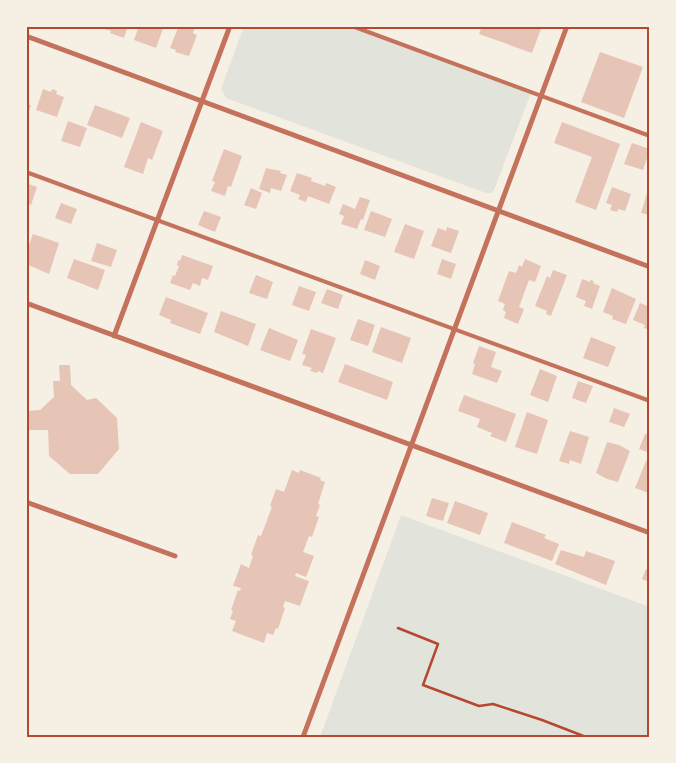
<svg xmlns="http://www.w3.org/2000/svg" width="676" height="763" font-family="Arial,sans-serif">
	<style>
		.green { fill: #e2e4dc }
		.building { fill: #e6c5b7 }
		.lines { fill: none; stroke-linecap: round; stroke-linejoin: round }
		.path { stroke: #b5482f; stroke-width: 2.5 }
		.service { stroke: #c5725c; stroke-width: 4 }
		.minor { stroke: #c5725c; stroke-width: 5 }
		.neatline { fill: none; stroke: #b5482f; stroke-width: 2 }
	</style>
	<rect width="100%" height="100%" fill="#f6efe4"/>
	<!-- green -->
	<path class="green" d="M244,26H352L531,93L494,190L491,193H486L226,98L221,89Z
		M401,515L650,607V737H320Z"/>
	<!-- building -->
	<path class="building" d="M101,26H128L124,38L110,33L111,31L101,28Z
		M139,26H164L156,48L134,40Z
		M174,26H190L194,29L193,33L197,35L189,56L175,52L176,50L170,48L178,28Z
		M482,26H542L532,53L479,34Z
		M600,52L643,67L624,118L581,102Z
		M43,89L51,92L52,89L57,91L56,94L64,97L57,117L36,110Z
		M26,104L31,105L27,118H26Z
		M95,105L130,118L122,138L87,125Z
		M68,121L87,128L80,147L61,141Z
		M141,122L163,131L152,160L148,158L143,174L124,167Z
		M562,122L620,144L596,210L575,202L592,157L554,143Z
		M632,143L650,149L643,170L624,164Z
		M224,149L242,156L231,187L228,186L225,196L211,191L215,182L212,181Z
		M266,168L281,171L280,173L287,175L281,191L271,188L270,193L259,189Z
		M297,173L312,178L311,181L325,186L326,183L336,187L329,204L308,196L306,202L298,199L300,195L290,191Z
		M26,183L37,187L31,205L26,203Z
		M612,187L631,194L625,211L618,209L617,212L610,210L612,205L606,203Z
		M649,187H650V215L641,213Z
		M251,188L262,193L256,209L244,205Z
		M360,197L370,200L363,220L361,219L357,229L341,224L344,216L339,214L343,204L355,209Z
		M61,203L77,209L71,224L55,218Z
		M204,211L221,217L215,232L198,225Z
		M371,211L392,219L385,237L364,230Z
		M405,224L424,231L414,259L394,252Z
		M447,227L459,231L451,253L431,246L438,228L446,231Z
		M33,234L59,243L49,274L26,264V244L29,245Z
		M97,243L117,250L111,267L91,261Z
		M182,255L213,266L208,280L202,278L200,286L193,283L190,290L170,283L173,275L175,276L179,266L177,265L178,260L180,261Z
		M74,259L105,270L98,290L67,278Z
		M442,259L456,264L451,279L437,274Z
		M525,259L541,266L535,282L529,280L519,307L524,309L518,324L504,318L506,312L503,310L505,304L498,301L509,271L516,273L519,265L522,267Z
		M365,260L380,266L375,280L360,274Z
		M553,270L567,275L551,316L546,314L547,311L535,306L547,276L550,278Z
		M256,275L273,282L267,299L249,293Z
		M582,279L590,282V280L594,281L593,283L600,286L592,309L584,306L586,301L576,297Z
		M299,286L316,292L309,311L292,305Z
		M612,288L636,299L626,324L612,319L613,316L603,312Z
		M327,289L343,295L338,309L321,303Z
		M166,297L208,313L200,334L170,323L171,320L159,315Z
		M640,303L650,307V330L644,328L645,325L633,320Z
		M221,311L256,324L248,346L214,332Z
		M358,319L375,325L368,346L350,340Z
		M381,327L411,338L402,363L372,352Z
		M269,328L298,340L290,361L260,350Z
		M311,329L336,338L323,373L318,371L317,373L310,371L312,368L302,365L306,355L302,354Z
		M591,337L616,347L608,367L583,358Z
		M479,346L496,352L491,367L502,371L497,383L472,374L475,364L473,363Z
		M345,364L393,382L387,400L338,382Z
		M59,365H70L71,385L87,400L96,398L117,418L119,449L98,474H70L49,456L48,430H26V411L40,410L54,397L53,381H60Z
		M540,369L557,376L548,402L530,395Z
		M578,381L593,386L586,403L572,398Z
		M464,395L516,414L506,442L490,436L492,433L477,427L480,419L458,411Z
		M614,408L630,414L624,427L609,422Z
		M527,412L548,420L537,454L515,447Z
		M570,431L589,437L581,464L570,460L569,464L559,461Z
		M645,434L650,435V453L639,449Z
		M607,442L619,445L630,451L618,482L607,479L596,473Z
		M646,461L650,462L649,493L635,488Z
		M292,470L299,473L300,470L321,478L320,480L325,482L318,504L320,505L316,516L319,517L312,537L309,536L303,552L314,556L306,577L296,573L295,576L309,581L300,606L285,601L283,607L285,608L278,629L276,628L273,635L267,633L264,643L232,631L236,621L230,619L233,611L231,610L238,590L240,591L241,588L233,586L241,564L249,568L253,556L251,555L258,535L261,536L272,507L270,506L276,489L284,492Z
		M432,498L449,503L443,521L426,516Z
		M455,501L488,513L480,535L447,523Z
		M512,522L546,535L544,538L559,544L552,561L504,543Z
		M561,550L584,557L586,551L615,561L606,585L555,564Z
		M646,569L650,571V582L642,579Z"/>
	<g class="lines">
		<!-- path -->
		<path class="path" d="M398,628L438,644L423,685L479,706L493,704L542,720L586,737"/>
		<!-- service -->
		<path class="service" d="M352,26L650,136
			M26,172L650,401"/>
		<!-- minor -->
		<path class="minor" d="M26,36L650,267
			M26,303L650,533
			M114,336L230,26
			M26,502L175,556
			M303,737L567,26"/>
	</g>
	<!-- border -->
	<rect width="676" height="763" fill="none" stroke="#f6efe4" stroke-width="55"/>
	<rect x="28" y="28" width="620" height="708" class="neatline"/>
</svg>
